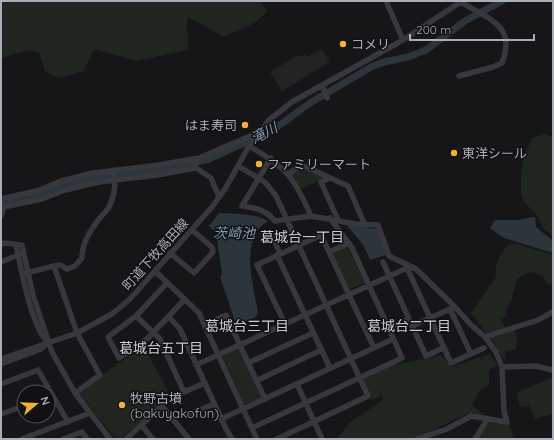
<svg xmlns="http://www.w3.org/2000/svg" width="554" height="440" font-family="Quicksand,'Noto Sans JP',sans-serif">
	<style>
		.built { fill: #222225 }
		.green { fill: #1e261f }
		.water { fill: #2c353c }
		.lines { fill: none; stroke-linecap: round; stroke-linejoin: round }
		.river { stroke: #2c353c; stroke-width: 7 }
		.minor { stroke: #37383d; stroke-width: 5.5 }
		.poi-dot { fill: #f2b134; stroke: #111113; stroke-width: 1.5 }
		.labels { text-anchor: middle; stroke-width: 3; stroke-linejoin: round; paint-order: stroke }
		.poi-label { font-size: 13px; fill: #a8adb8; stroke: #111113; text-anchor: start }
		.street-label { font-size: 13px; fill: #a8adb8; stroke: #111113 }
		.water-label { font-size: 14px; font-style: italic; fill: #7f9bb3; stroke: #111113 }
		.neighbourhood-label { font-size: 14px; fill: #c9ccd4; stroke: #111113 }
	</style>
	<rect width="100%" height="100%" fill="#161618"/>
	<!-- built -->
	<path class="built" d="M322,49L330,62L282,91L270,72L297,56L299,57L305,54L307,57Z"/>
	<!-- green -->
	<path class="green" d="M1,1H261L267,12L254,23L224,37L188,17C184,31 192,36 187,50L137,61L94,49L84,71L58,78L45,72L39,53L29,50L1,58Z
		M545,134L553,137V237L543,228L537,215L525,203L521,195V174L524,157L532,138Z
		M299,167L322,177L323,179L301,189L292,175Z
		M515,243L553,255V285L547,283L542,275L530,272L517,278L511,302L506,308L507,316L501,320L505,328L512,327C517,336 519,341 515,350L505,351L506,363L494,343L471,313L496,277V266L500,256L507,246Z
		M347,246L365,283L348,289L333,254Z
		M143,345L167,389L168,399L120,439H115L79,393Z
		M237,349L240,350L261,396L260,398L246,404H244L223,357V355Z
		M490,354L498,366L489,370V385L480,390L472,405L485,415L469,413L413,439H337L349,423L383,400L380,389L381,396L372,400L363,379L397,363L396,365C411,360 426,360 441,355L451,367Z
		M553,377V414L535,419L529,406L520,407L517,393Z
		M488,422L509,423L514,439H477Z"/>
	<!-- water -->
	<path class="water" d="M219,213C235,214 254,213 268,221C238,238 254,287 258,313C254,321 243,322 235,321L220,277L222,274L216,233L209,226Z
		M535,217L536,227L553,241V253L504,238L490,228L495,220H517Z
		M345,223L352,226L378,229L386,255L370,260L364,246Z"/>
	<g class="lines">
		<!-- river -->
		<path class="river" d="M4,203L39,195L59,187L92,178L162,170L209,159L273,130L310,103L371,67L384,62L408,57L426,50L465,21L502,1"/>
		<!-- minor -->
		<path class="minor" d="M386,1L403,40
			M459,76L493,67L502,63C517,24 487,19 461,2
			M322,85L327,98
			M249,146C286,167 294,177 311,216
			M271,158L242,206C256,208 266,210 275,221L311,216L356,224L378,225L389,256L416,269L454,306L471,325L485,337L496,352L502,367L504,411L507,422L471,416L447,429L417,439
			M194,159L196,168L211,178L219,197
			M238,166L265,182L276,196L368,396L277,439
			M289,174L299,166L306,167L348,186L365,225
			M330,178L321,182L338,220
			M1,199L37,191L61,181L93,173L159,165L199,158L257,133
			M3,207L42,199L65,190L99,182L157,175L196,168
			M1,216L3,210L2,204
			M330,218L352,248L389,329
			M272,235L280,254
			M1,245L4,243L22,245L33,295L52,352L75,393L110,439
			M16,245C21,269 31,326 48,343
			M329,252L349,243
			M170,253L194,273L213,252L212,247L192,230
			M277,255L330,368
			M1,262L21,254
			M383,262L426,356L443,348
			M54,266L60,265L67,269L75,266L82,258C82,243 90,231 99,219C102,215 107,211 109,207C115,194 116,184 114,170
			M155,271L199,313L243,409L221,419
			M22,274L54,266L77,333L100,375L75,393
			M167,283L136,316L108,337L119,358L148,338L185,299
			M136,316L160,339L184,392L205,383
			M169,317L180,329L226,429L232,439
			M285,324L257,265L321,235L374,348
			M205,325L226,315L265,399
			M412,326L450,309L471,354
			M485,337L538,320L553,312
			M1,359L77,333L112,314L130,299L212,207L225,189L249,146L269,120L292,102L403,40L462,1
			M248,363L313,333
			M1,364L41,349L48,343
			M196,365L407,268L451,363L484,348
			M502,367L535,366L553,370
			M256,381L321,350
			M1,384L38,370L68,422
			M297,384L322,439
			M1,414L24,406
			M190,414L214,404
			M142,426L153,439
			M252,428L402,358L389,329L409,319
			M22,439L90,413
			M63,439L82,432L87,439
			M126,439L162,406L189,439
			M257,439L243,409L393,339
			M475,439L487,420"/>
	</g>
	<!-- markers -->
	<g class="poi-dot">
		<circle cx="343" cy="44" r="4"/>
		<circle cx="245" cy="125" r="4"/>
		<circle cx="454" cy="153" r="4"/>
		<circle cx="259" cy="164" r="4"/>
		<circle cx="122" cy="405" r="4"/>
	</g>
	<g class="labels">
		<!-- poi labels -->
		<g class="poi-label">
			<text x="351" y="49">コメリ</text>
			<text x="237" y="130" text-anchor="end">はま寿司</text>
			<text x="462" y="158">東洋シール</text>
			<text x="267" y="169">ファミリーマート</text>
			<text x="130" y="403">牧野古墳<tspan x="130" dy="15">(bakuyakofun)</tspan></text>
		</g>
		<!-- street labels -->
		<g class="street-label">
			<text transform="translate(155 254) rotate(-48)" y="5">町道下牧高田線</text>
		</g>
		<!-- water labels -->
		<g class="water-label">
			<text transform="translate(264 133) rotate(-28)" y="5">滝川</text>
			<text x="234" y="238">茨崎池</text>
		</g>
		<!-- neighbourhood labels -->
		<g class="neighbourhood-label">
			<text x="302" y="242">葛城台一丁目</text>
			<text x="247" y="331">葛城台三丁目</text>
			<text x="409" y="331">葛城台二丁目</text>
			<text x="161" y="353">葛城台五丁目</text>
		</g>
	</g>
	<!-- border -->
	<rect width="554" height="440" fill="none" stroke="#a8adb8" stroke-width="4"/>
	<!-- north arrow -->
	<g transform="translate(36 404) rotate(71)"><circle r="19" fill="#111113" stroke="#4d4f55"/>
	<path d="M0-3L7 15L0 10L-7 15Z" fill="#f2b134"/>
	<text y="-6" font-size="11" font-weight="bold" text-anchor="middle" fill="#a8adb8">N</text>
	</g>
	<!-- scale -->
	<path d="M410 34v6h124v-6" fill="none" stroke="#a8adb8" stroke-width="2"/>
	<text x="416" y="34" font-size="12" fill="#a8adb8" stroke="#111113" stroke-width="3" paint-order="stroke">200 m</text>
</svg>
